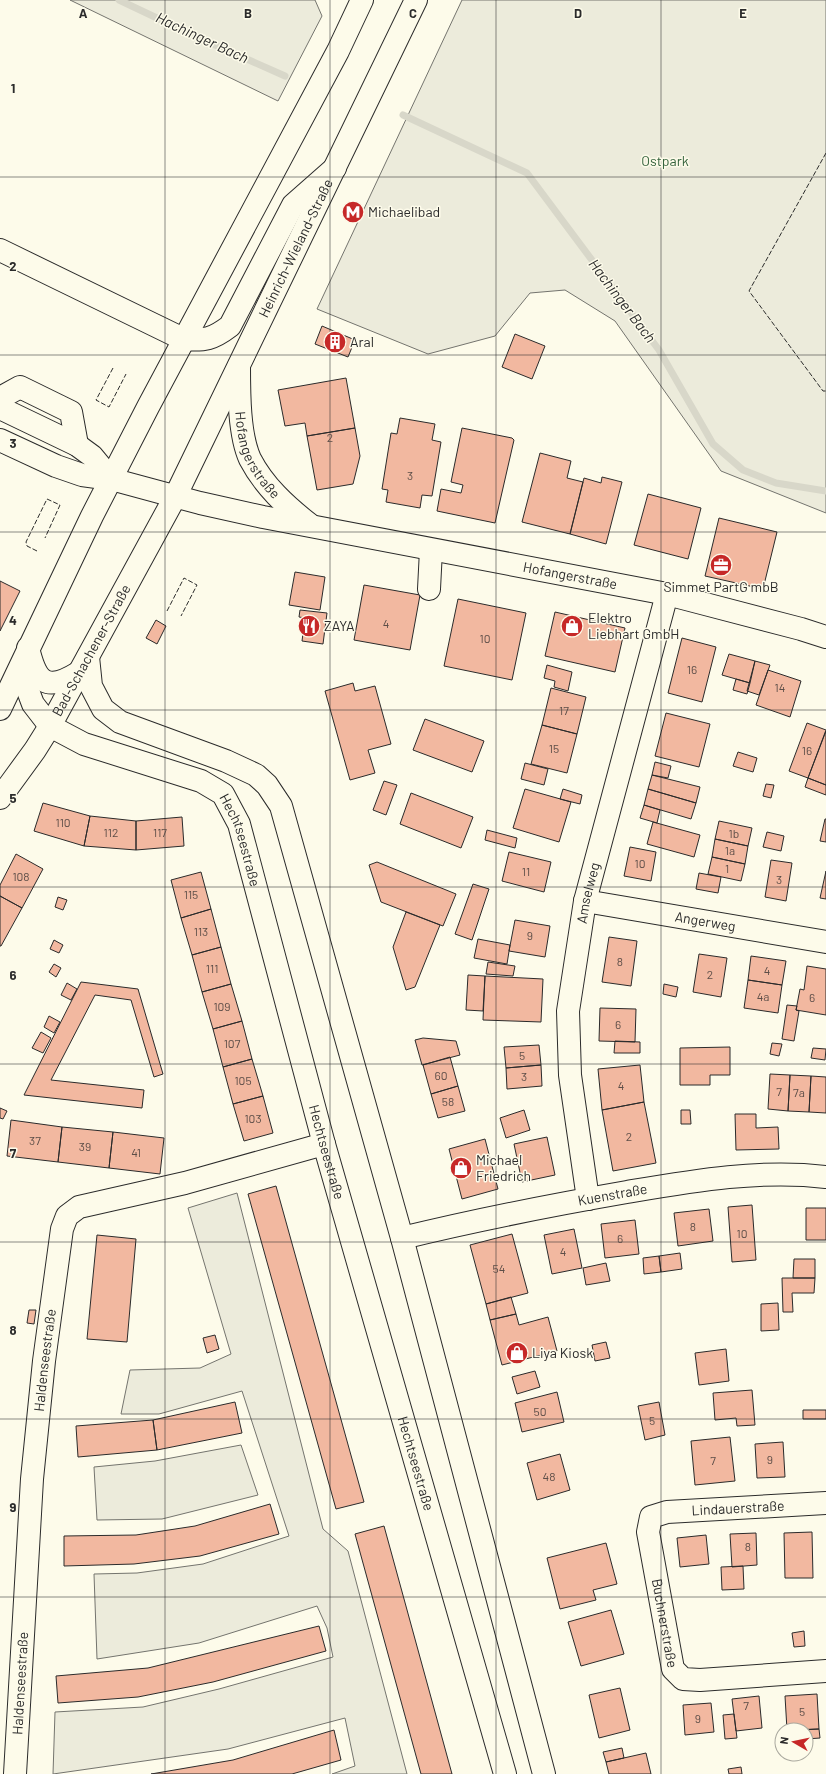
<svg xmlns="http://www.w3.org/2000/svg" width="826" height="1774" font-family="Barlow,sans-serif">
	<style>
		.green { fill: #ecebdb; stroke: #74746e }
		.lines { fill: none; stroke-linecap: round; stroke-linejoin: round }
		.stream { stroke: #d8d7c9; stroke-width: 7 }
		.building { fill: #f2b8a0; stroke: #2b2b2b }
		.minor-casing { stroke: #2b2b2b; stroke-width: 24 }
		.major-casing { stroke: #2b2b2b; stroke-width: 24 }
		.minor { stroke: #fdfbea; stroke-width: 22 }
		.major { stroke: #fdfbea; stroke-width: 22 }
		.fence { stroke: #2b2b2b; stroke-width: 1; stroke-dasharray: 5 2; stroke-linecap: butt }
		.grid { fill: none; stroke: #2b2b2b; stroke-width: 1; stroke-opacity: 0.55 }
		.labels { text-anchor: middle; stroke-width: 3; stroke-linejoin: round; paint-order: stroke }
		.number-label { font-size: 12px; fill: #5d4e48 }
		.park-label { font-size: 14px; fill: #34623c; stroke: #fdfbea }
		.poi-label { font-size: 14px; fill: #2b2b2b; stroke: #fdfbea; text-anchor: start }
		.street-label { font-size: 14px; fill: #2b2b2b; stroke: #fdfbea }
		.water-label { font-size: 15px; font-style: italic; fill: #2b2b2b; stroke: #fdfbea }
		.grid-label { font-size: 13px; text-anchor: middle; font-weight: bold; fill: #2b2b2b; stroke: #fdfbea; stroke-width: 3; stroke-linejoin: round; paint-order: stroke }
	</style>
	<rect width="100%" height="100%" fill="#fdfbea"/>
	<!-- green -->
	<path class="green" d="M70,0H315L322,16L278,101Z
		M462,0H826V513L721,471L615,321L565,290L530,293L495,336L428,354L317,309Z
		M237,1193L323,1529L348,1551L407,1774H332L355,1766L345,1718L228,1749L53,1774L55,1712L143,1707L219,1689L333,1657L327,1628L317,1606L199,1643L97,1659L94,1574L137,1573L203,1564L289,1536L242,1391L159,1414H121L130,1370L200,1368L231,1354L188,1208Z
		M241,1445L258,1495L162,1519L97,1520L94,1467L155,1461Z"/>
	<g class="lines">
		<!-- stream -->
		<path class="stream" d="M119,0L197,37L285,76
			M403,115L527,173L659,350L713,444L743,470L776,483L826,491"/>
	</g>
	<!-- building -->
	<path class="building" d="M322,326L355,340L348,357L315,344Z
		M515,334L545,346L532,379L502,367Z
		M346,378L355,428L307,436L305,423L285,426L278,390Z
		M400,418L435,424L432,440L441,442L432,496L422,495L420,508L386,502L388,490L382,489L391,433L397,434Z
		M355,428L360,456L353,484L317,490L307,436Z
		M462,428L512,438L514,440L495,523L437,511L441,489L461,493L463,485L451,482Z
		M540,453L571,461L567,478L583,482L570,534L522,522Z
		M602,477L622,482L606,544L570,534L584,478L601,483Z
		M648,494L701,508L688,559L634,545Z
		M719,518L777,532L763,589L705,576Z
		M295,572L325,577L320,610L289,605Z
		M0,581L20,591L0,631Z
		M364,585L420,595L410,650L354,640Z
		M458,599L526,613L512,680L444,666Z
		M300,610L327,613L323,644L302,641L305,618L299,617Z
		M555,612L625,628L615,672L545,656Z
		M156,620L166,626L157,644L146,638Z
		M682,638L716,647L702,702L668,693Z
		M729,654L755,661L750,683L722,675Z
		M755,661L770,665L759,695L747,691Z
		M547,665L572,672L568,691L554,687L555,681L544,678Z
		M768,670L801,681L790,717L756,705Z
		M736,679L750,683L747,694L733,690Z
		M353,683L355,691L375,686L391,744L368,750L375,773L350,780L325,691Z
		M551,688L586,697L577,734L542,725Z
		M666,713L710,724L699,767L655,756Z
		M425,719L484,741L472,772L413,750Z
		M807,723L826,730L808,778L789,771Z
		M542,725L577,734L567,773L531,764Z
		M826,731V785L808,778Z
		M738,752L757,758L753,772L733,766Z
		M655,762L671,766L668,778L652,775Z
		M525,763L548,769L544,785L521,779Z
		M652,775L700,787L696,803L648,789Z
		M808,778L826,785V795L805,787Z
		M384,781L397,785L386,815L373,810Z
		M766,784L774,785L771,798L763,796Z
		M525,789L571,802L559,842L513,828Z
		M563,789L582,795L580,804L560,799Z
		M648,789L696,803L691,819L644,805Z
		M411,793L473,817L461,848L400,824Z
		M43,803L90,816L84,846L34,831Z
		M644,805L660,810L657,823L640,818Z
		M90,816L136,821V850L84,846Z
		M182,817L184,846L136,850V821Z
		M825,819H826V842L820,841Z
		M719,821L752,828L748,846L715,839Z
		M653,822L700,835L694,857L647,844Z
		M487,830L517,838L515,848L485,840Z
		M767,832L784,836L781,851L763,847Z
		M715,839L748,846L745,864L712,857Z
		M630,847L656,852L651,881L624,876Z
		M509,852L551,862L544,892L502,881Z
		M16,854L43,869L22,908L0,896V885Z
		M712,857L745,864L741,881L708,874Z
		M771,860L792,863L786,901L765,897Z
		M377,862L456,894L443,926L381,902L369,865Z
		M826,871V899L820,898Z
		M201,872L211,909L181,918L171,880Z
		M699,873L721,877L718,893L696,889Z
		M473,884L489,889L472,940L455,934Z
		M0,896L22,908L1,946H0Z
		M58,897L67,900L63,910L55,907Z
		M211,909L221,947L192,955L181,918Z
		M406,912L440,925L415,987L406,990L393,947Z
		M515,920L550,926L545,957L509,951Z
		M609,937L637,941L631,986L602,982Z
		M478,939L510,945L507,964L474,958Z
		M54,940L63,945L59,953L50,949Z
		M221,947L231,984L202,992L192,955Z
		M699,954L727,958L721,997L693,992Z
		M751,956L786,961L782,985L748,980Z
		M488,962L515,966L513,976L486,974Z
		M54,964L61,968L56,977L49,972Z
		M807,966L826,969V1015L796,1010L800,989L804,990Z
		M468,975L485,976L483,1011L466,1010Z
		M485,976L543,979L541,1022L483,1020Z
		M748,980L782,985L778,1013L744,1008Z
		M81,982L138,989L163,1074L154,1077L131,1000L95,995L51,1080L144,1090L142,1108L24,1095Z
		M67,983L77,989L71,1000L61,995Z
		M231,984L242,1021L213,1029L202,992Z
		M664,984L678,987L676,997L663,994Z
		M787,1005L797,1006L796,1010L799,1011L794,1041L782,1039Z
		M600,1008L636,1009L635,1042L599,1041Z
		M49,1016L60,1022L54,1033L44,1027Z
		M242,1021L252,1059L223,1067L213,1029Z
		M41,1032L51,1038L43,1053L32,1048Z
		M423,1038L456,1041L460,1055L422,1065L415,1040Z
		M615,1041L640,1042V1053H614Z
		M772,1043L782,1044L779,1056L770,1054Z
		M539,1045L541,1065L506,1068L504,1047Z
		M730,1047V1075H710V1085H680V1048Z
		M813,1048L826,1049L825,1060L811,1058Z
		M450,1057L458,1086L431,1094L423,1065Z
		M252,1059L263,1096L233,1104L223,1067Z
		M541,1065L542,1086L507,1089L506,1068Z
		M640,1065L644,1102L602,1110L598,1069Z
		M770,1074L790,1075L788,1111L768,1109Z
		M790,1075L811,1076L809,1112L788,1111Z
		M811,1076L826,1077V1113L809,1112Z
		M458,1086L465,1111L438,1118L431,1094Z
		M263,1096L273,1133L244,1141L233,1104Z
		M644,1102L656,1163L613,1171L602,1110Z
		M0,1108L7,1111L3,1119L0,1118Z
		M524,1110L530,1130L506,1138L500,1118Z
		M681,1110H690L691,1124H681Z
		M735,1114H756V1128L778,1127L779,1149L736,1150Z
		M11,1120L62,1127L58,1162L7,1156Z
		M62,1127L113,1132L109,1168L58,1162Z
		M113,1132L164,1138L160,1174L109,1168Z
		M547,1137L555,1175L522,1182L514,1144Z
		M485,1139L498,1189L462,1199L449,1149Z
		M276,1186L364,1502L336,1509L248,1194Z
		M752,1205L756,1260L732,1262L728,1207Z
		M806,1208H826V1240H806Z
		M709,1209L713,1241L678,1246L674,1213Z
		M635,1220L639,1254L605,1258L601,1224Z
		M574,1229L582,1268L552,1274L544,1235Z
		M512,1234L528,1293L486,1304L470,1245Z
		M97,1235L136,1239L127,1342L87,1339Z
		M680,1253L682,1269L661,1272L659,1256Z
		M659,1256L661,1272L644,1274L643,1258Z
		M794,1259H815V1278H793Z
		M606,1263L610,1281L586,1285L583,1268Z
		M782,1278H815L814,1293H792L793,1312H783Z
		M511,1297L516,1314L490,1320L486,1304Z
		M778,1303L779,1330L761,1331V1304Z
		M29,1310H36L34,1324L27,1323Z
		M516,1314L519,1325L548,1317L557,1351L502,1365L490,1320Z
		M215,1335L219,1349L207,1353L203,1338Z
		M606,1342L610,1358L595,1361L592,1345Z
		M726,1349L729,1381L699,1385L695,1353Z
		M535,1371L540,1387L517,1394L512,1377Z
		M752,1390L755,1425L737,1426L736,1418L715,1420L713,1393Z
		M557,1392L564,1422L522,1432L515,1403Z
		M235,1402L242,1433L157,1450L153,1420Z
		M659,1402L665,1435L645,1440L638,1406Z
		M803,1410H826V1419H803Z
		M153,1420L157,1450L78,1457L76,1426Z
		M730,1437L735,1481L695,1485L691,1441Z
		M783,1442L785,1477L757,1478L755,1444Z
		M560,1454L570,1490L537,1500L527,1463Z
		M270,1504L279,1534L200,1556L134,1564L64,1566V1536L136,1535L195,1526Z
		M384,1526L452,1774H421L355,1534Z
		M812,1532L813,1578H785L784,1533Z
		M756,1533L757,1565L732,1567L730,1534Z
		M706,1535L709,1564L680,1567L677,1538Z
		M606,1543L617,1584L593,1590L596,1600L560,1609L547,1558Z
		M743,1566L744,1589L722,1590L721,1567Z
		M611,1610L624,1654L581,1666L568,1622Z
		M319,1626L326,1651L213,1682L138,1697L58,1703L56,1676L148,1668Z
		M804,1631L805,1646L794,1647L792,1633Z
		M620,1688L630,1730L599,1738L589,1695Z
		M817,1694L819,1729L787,1730L785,1696Z
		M759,1696L762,1728L736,1731L732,1699Z
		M711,1703L714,1732L685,1735L683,1705Z
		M734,1714L737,1738L725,1739L723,1715Z
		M819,1729L820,1738L806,1739V1730H800Z
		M334,1730L341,1760L292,1774H151L233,1760Z
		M622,1748L624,1758L606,1762L603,1752Z
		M646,1753L651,1774H609L606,1762Z
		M741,1767L742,1774H729L728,1769Z"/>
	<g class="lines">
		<!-- minor casing -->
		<g class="minor-casing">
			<g id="minor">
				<path d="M0,250L183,339C205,341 213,339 230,326L293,205L335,168"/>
				<path id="s1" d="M239,366C239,393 239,435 250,459C264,486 286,506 309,524"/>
				<path d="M0,398L20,387L71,412L77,445"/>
				<path d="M0,408L77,445L92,456L111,479"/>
				<path id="s2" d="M0,440L56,466L82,475L111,479L200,503L263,517L667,594L801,629L826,637"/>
				<path d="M429,589L431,550"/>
				<path id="s3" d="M28,653L24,680L33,704L50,726L84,744L201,781L223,794L239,824L324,1144L505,1774"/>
				<path d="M88,657L91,686L103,709L120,722L226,761L256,775L267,785L281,806L402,1238L544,1774"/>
				<path id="s4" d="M585,901L826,942"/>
				<path id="s5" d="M588,1199L570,1075L568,1011L585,901L667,594"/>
				<path id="s6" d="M402,1238C476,1220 552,1205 627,1192C692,1181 760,1169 826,1177"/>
				<path id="s7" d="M826,1503L667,1512L651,1517L648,1532L673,1669L683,1679L700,1680L826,1671"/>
				<path id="s8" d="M15,1774L32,1479L44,1361L62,1229L67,1216L79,1207L185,1183L324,1144"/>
			</g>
		</g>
		<!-- major casing -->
		<g class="major-casing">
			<g id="major">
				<path d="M28,648C36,681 45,693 78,673"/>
				<path d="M0,709L92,516L148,407L338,51L362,0"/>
				<path id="s9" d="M0,798L35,750L50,726L175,497L416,0"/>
			</g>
		</g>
		<!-- minor -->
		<use href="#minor" class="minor"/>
		<!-- major -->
		<use href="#major" class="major"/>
		<!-- fence -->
		<path class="fence" d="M826,153L749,291L823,391H826
			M113,368L96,400L109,407L126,374
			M37,551L27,546L26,542L47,499L60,505L45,538
			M167,611L184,578L197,585L181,616"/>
	</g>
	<!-- grid -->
	<path class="grid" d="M165,0V1774M330,0V1774M496,0V1774M661,0V1774M0,177H826M0,355H826M0,532H826M0,710H826M0,887H826M0,1064H826M0,1242H826M0,1419H826M0,1597H826"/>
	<!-- icons -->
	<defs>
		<g id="metro-disc" transform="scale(1.15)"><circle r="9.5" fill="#c62828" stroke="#fdfbea"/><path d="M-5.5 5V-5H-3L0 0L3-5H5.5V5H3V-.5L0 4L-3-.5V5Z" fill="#fff"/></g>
		<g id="building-disc" transform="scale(1.15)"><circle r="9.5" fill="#c62828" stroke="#fdfbea"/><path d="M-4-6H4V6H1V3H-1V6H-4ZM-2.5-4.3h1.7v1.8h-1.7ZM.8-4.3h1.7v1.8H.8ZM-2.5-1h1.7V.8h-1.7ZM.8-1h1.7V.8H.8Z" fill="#fff"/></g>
		<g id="office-disc" transform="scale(1.15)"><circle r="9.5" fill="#c62828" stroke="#fdfbea"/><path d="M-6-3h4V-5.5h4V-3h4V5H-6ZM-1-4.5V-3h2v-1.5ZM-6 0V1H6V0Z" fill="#fff"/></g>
		<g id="restaurant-disc" transform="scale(1.15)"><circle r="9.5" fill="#c62828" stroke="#fdfbea"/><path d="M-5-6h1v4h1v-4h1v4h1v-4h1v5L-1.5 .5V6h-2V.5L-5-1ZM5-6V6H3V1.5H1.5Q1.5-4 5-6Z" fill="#fff"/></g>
		<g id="shop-disc" transform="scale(1.15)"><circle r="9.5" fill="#c62828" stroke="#fdfbea"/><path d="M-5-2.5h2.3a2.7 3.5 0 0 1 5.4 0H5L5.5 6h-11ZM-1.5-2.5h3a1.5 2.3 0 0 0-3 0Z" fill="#fff"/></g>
	</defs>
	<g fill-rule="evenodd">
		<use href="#metro-disc" x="353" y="212"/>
		<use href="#building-disc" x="335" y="342"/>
		<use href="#office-disc" x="721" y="565"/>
		<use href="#restaurant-disc" x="309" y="626"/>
		<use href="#shop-disc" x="572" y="626"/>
		<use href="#shop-disc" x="461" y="1168"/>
		<use href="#shop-disc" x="517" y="1353"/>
	</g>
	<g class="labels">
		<!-- number labels -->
		<g class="number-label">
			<text x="330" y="442">2</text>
			<text x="410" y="480">3</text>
			<text x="386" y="628">4</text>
			<text x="485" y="643">10</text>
			<text x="692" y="674">16</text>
			<text x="780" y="692">14</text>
			<text x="564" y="715">17</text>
			<text x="554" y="753">15</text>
			<text x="807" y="755">16</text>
			<text x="63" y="827">110</text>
			<text x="111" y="837">112</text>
			<text x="160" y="837">117</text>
			<text x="734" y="838">1b</text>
			<text x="730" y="855">1a</text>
			<text x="640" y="868">10</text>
			<text x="727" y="873">1</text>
			<text x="526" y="876">11</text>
			<text x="21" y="881">108</text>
			<text x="779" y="884">3</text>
			<text x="191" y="899">115</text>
			<text x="201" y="936">113</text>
			<text x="530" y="940">9</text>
			<text x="620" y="966">8</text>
			<text x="212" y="973">111</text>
			<text x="767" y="975">4</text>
			<text x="710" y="979">2</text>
			<text x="763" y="1001">4a</text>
			<text x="812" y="1002">6</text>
			<text x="222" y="1011">109</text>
			<text x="618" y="1029">6</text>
			<text x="232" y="1048">107</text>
			<text x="522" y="1060">5</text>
			<text x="441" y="1080">60</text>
			<text x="524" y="1081">3</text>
			<text x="243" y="1085">105</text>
			<text x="621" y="1090">4</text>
			<text x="779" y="1096">7</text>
			<text x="799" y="1097">7a</text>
			<text x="448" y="1106">58</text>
			<text x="253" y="1123">103</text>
			<text x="629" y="1141">2</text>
			<text x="35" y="1145">37</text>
			<text x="85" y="1151">39</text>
			<text x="136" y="1157">41</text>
			<text x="693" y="1231">8</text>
			<text x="742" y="1238">10</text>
			<text x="620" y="1243">6</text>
			<text x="563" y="1256">4</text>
			<text x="499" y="1273">54</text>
			<text x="540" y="1416">50</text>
			<text x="652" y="1425">5</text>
			<text x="770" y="1464">9</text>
			<text x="713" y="1465">7</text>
			<text x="549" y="1481">48</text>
			<text x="748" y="1551">8</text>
			<text x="746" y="1710">7</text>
			<text x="802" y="1716">5</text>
			<text x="698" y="1723">9</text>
		</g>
		<!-- park labels -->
		<g class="park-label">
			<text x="665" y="166">Ostpark</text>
		</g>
		<!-- poi labels -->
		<g class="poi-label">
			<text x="368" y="217">Michaelibad</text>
			<text x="350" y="347">Aral</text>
			<text x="721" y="592" text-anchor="middle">Simmet PartG mbB</text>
			<text x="588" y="623">Elektro<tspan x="588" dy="16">Liebhart GmbH</tspan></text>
			<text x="324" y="631">ZAYA</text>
			<text x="476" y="1165">Michael<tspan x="476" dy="16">Friedrich</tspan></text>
			<text x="532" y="1358">Liya Kiosk</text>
		</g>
		<!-- street labels -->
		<g class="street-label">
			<text dy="5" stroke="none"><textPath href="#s9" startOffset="625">Heinrich-Wieland-Straße</textPath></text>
			<text dy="5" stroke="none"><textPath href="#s1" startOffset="93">Hofangerstraße</textPath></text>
			<text dy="5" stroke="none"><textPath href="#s2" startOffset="588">Hofangerstraße</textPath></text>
			<text dy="5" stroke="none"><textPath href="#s9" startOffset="174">Bad-Schachener-Straße</textPath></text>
			<text dy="5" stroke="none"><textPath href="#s3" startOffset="317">Hechtseestraße</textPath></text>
			<text dy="5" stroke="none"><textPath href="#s5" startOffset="309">Amselweg</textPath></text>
			<text dy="5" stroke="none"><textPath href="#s4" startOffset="122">Angerweg</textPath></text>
			<text dy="5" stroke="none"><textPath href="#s3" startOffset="641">Hechtseestraße</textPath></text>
			<text dy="5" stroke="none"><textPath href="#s6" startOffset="215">Kuenstraße</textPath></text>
			<text dy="5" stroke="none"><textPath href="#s8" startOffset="415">Haldenseestraße</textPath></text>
			<text dy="5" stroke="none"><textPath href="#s3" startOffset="965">Hechtseestraße</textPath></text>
			<text transform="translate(738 1508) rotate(-3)" y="5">Lindauerstraße</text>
			<text dy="5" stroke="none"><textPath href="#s7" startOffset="284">Buchnerstraße</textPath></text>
			<text dy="5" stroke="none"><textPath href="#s8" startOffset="91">Haldenseestraße</textPath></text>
		</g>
		<!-- water labels -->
		<g class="water-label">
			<text transform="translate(202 38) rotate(25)" y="5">Hachinger Bach</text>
			<text transform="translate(622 301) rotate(53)" y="5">Hachinger Bach</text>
		</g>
	</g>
	<g class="grid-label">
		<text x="83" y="18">A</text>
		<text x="248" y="18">B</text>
		<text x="413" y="18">C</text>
		<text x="578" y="18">D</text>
		<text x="743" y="18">E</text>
		<text x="13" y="93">1</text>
		<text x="13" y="271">2</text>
		<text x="13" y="448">3</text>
		<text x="13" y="625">4</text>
		<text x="13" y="803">5</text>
		<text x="13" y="980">6</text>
		<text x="13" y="1158">7</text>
		<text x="13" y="1335">8</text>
		<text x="13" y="1512">9</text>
	</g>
	<!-- north arrow -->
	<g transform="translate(794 1742) rotate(279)"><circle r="19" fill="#fdfbea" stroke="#a9a89e"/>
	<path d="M0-3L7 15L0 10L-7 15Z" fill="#c62828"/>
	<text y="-6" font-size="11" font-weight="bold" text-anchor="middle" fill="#2b2b2b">N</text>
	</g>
</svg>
